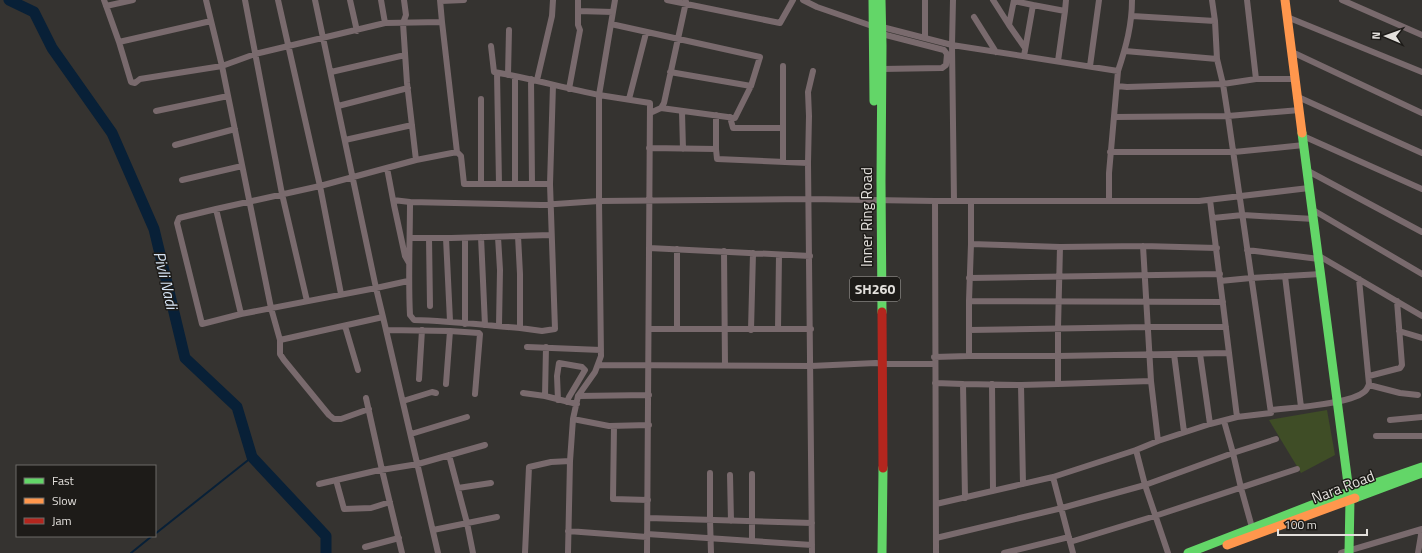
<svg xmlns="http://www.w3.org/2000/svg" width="1422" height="553" font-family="'Titillium Web',sans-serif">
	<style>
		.green { fill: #3f4d26 }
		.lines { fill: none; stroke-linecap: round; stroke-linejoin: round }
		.stream { stroke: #082037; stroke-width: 2 }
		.river { stroke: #082037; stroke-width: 11 }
		.street { stroke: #796a6d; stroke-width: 6 }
		.fast { stroke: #63d668; stroke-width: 9 }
		.slow { stroke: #ff974d; stroke-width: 9 }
		.jam { stroke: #b3261e; stroke-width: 9 }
		.labels { text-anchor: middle; stroke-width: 3; stroke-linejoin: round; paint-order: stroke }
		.shield { fill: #1d1b18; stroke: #a8a5a1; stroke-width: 1 }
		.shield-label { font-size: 14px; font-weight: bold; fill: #e3e0dc }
		.street-label { font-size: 15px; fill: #e3e0dc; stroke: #1d1b18 }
		.water-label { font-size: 16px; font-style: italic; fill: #d4e2f2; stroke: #1d1b18 }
	</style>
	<rect width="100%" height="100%" fill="#353330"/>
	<!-- green -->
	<path class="green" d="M1327,410L1335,455L1301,473L1269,420Z"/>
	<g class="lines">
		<!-- stream -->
		<path class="stream" d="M155,534L252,457
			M131,553L152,536"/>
		<!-- river -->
		<path class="river" d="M9,0L34,12L52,48L112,133L154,229L185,358L237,407L252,457L326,536V553"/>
		<!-- street -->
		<path class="street" d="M104,0L119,42L131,82L135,83L140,79L222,66L271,308L280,340L383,317L376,288L408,281
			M206,0L222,66L255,54L385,23L442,22L440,0
			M245,0L282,194L307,301
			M278,0L320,186L416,160L407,83L403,23L406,15L404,0
			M315,0L376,288L241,314L216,209L320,186L341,294
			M350,0L357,31
			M381,0L385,23
			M667,0L780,23L793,0
			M803,0L817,7L872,26
			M925,0V38
			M953,0L952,45L954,201
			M993,0L1009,25
			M1014,0L1009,25L1025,48
			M1342,0L1422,35
			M441,1L464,0
			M1014,1L1033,5
			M106,6L133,0
			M578,11L613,12
			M1065,11L1066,0
			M1132,16L1215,21
			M974,17L996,52
			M1287,17L1422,72
			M611,24L760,57L751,86L735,118L661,108
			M882,27L952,45L1118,71C1126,47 1132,25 1132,0
			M119,42L211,21
			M491,46L494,72C529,78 564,88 599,95L615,0
			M1125,51L1217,59
			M1292,52L1422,113
			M1024,56L1033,5L1065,11L1058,61
			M783,66V162
			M1090,66L1099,0
			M882,69L942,68L946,65L947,54L944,50L882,34
			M331,72L405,55
			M670,72L751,86
			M497,73L499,184
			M508,75L509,30
			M515,77V184
			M531,79L532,184
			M1256,79H1295
			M537,80L552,16L553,0
			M1117,86L1127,87L1223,84L1256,79L1247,0
			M569,89L580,30L578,25V0
			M1298,97L1422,153
			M629,99L646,33
			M338,106L408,88
			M156,111L228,96
			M682,112L683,149
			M650,113L661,108L664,103L686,2
			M730,117L733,128H783
			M1114,117L1228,116L1300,110
			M1303,136L1422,189
			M345,140L412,125
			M175,145L235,129
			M649,148L716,149V115
			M716,149L717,159L808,163
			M457,152L461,156L464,184H550L553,85
			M1110,152H1234L1304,145
			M416,160L457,152L442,22
			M387,168L394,205L405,256L409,263
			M1308,171L1422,232
			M182,180L242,166
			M481,184V99
			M393,200L410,202
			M1210,200L1237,417
			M1109,201V173L1118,71
			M216,209L179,218L177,223L202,324L241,314
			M1313,210L1422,274
			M1213,218L1243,215L1314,219
			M518,236L520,274V328C484,325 450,321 414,320L410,315C408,278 410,240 410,202L541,205L599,201V95L650,103L647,553
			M481,237L485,325
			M498,237L500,270L499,325
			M410,238H451L551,235
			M429,238L430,306
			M446,238L450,321
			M465,238V324
			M971,244V201
			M1143,246L1151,381L1058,384V328L1060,247L1143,246L1217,248
			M1060,247L971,244L969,301L1223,302
			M649,248L810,256
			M677,249V329
			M1247,250L1319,259
			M724,251L725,365
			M1319,256L1422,316
			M1285,276L1301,407
			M969,278L1220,274
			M1220,281L1251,278L1321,274
			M969,301V330L1148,327H1226
			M383,317L438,553
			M345,326L358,370
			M520,328L542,331L555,329L550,184
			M649,329H811
			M778,329L779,255
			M386,330L450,331L446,384
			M751,330L753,253
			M969,330V356H1058L1229,353
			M450,331L479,333L480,334L475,394
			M1399,331L1422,338
			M280,340V354L284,360L329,415L334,419H341L369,409
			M527,347L601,350
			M1174,354L1184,432
			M1200,354L1210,424
			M934,357L969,356
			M598,365L811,366L876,363L883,364H934
			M1369,376L1400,368L1402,365L1397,301
			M419,379L422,330
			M1151,381L1158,441
			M935,383L963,384
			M992,384L993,491
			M1021,385L1023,484
			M1369,385L1400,393L1418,395
			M523,393L545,396L577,404
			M545,396L546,347
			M578,396L649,395
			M366,398L382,470L402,553
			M558,400L557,376L559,363L582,367L585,370L569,397L567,402
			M403,401L432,392L436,393
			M1271,410C1292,408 1350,404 1364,392C1367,390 1368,387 1369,384L1359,279
			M573,419L609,426L649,425
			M1390,420L1422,417
			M1224,421L1233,453L1276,439
			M614,426L613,499L648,500
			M411,434L467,417
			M1376,436H1422
			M1136,450L1145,485L1168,553
			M449,455L467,523L473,553
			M710,473V520L711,553
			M752,474V541L812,545
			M730,475L731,521
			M1053,477L1073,553
			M336,480L344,509L371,508L390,502
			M319,484L375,471L418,464L485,445
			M458,488L491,483
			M965,498L963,384L1021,385L1058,384
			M936,504L1053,477L1136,450L1158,441L1210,424L1237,417L1271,413L1228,116L1223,84L1217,59L1215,21L1212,0
			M648,518L812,523
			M433,530L497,517
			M568,531L647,537
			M647,534L752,541
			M936,538L1062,508L1145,485L1233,453L1241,488L1253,531
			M1070,542L1155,516L1297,469
			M365,547L399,538
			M525,553L529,467L551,462L570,461
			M568,553L570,461L573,419L578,396L595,372L601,356L599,201L809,199L935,201
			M812,553L808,163L809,116L808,92L813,71
			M936,553L935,201H1199L1309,188
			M1004,553L1069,537
			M1341,553L1422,529
			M1418,553L1422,529"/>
		<!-- fast -->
		<path class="fast" d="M873,0L874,101
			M881,0L882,45L881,181L882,312
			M1302,133L1350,499L1349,553
			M1355,498L1422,473
			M882,553L883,468
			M1188,553L1312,505L1422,467"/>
		<!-- slow -->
		<path class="slow" d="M1285,0L1302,133
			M1227,545L1355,498"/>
		<!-- jam -->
		<path class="jam" d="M882,312L883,468"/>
	</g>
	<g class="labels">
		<!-- shield labels -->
		<rect class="shield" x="850" y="277" width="50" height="24" rx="3"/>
		<g class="shield-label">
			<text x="875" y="294">SH260</text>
		</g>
		<!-- street labels -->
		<g class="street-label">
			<text transform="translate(867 217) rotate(-90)" y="5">Inner Ring Road</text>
			<text transform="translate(1343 487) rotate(-21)" y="5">Nara Road</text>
		</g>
		<!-- water labels -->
		<g class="water-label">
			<text transform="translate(166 280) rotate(77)" y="6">Pivli Nadi</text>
		</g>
	</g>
	<!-- legend -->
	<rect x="16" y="465" width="140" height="72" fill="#1d1b18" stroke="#6c6a66"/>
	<rect x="24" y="478" width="20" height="6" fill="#63d668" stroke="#6c6a66"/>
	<text x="52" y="485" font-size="12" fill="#e3e0dc">Fast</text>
	<rect x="24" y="498" width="20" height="6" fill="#ff974d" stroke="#6c6a66"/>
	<text x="52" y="505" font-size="12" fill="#e3e0dc">Slow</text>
	<rect x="24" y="518" width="20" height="6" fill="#b3261e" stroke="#6c6a66"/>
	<text x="52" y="525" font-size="12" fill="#e3e0dc">Jam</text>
	<!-- north arrow -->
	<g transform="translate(1386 36) rotate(272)" stroke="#1d1b18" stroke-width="3" paint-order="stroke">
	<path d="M0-3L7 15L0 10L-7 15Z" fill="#e3e0dc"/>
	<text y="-6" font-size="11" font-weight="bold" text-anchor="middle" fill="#e3e0dc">N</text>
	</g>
	<!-- scale -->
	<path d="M1278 529v6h89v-6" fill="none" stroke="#e3e0dc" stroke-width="2"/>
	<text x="1284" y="529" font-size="12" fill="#e3e0dc" stroke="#1d1b18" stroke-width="3" paint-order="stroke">100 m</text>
</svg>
